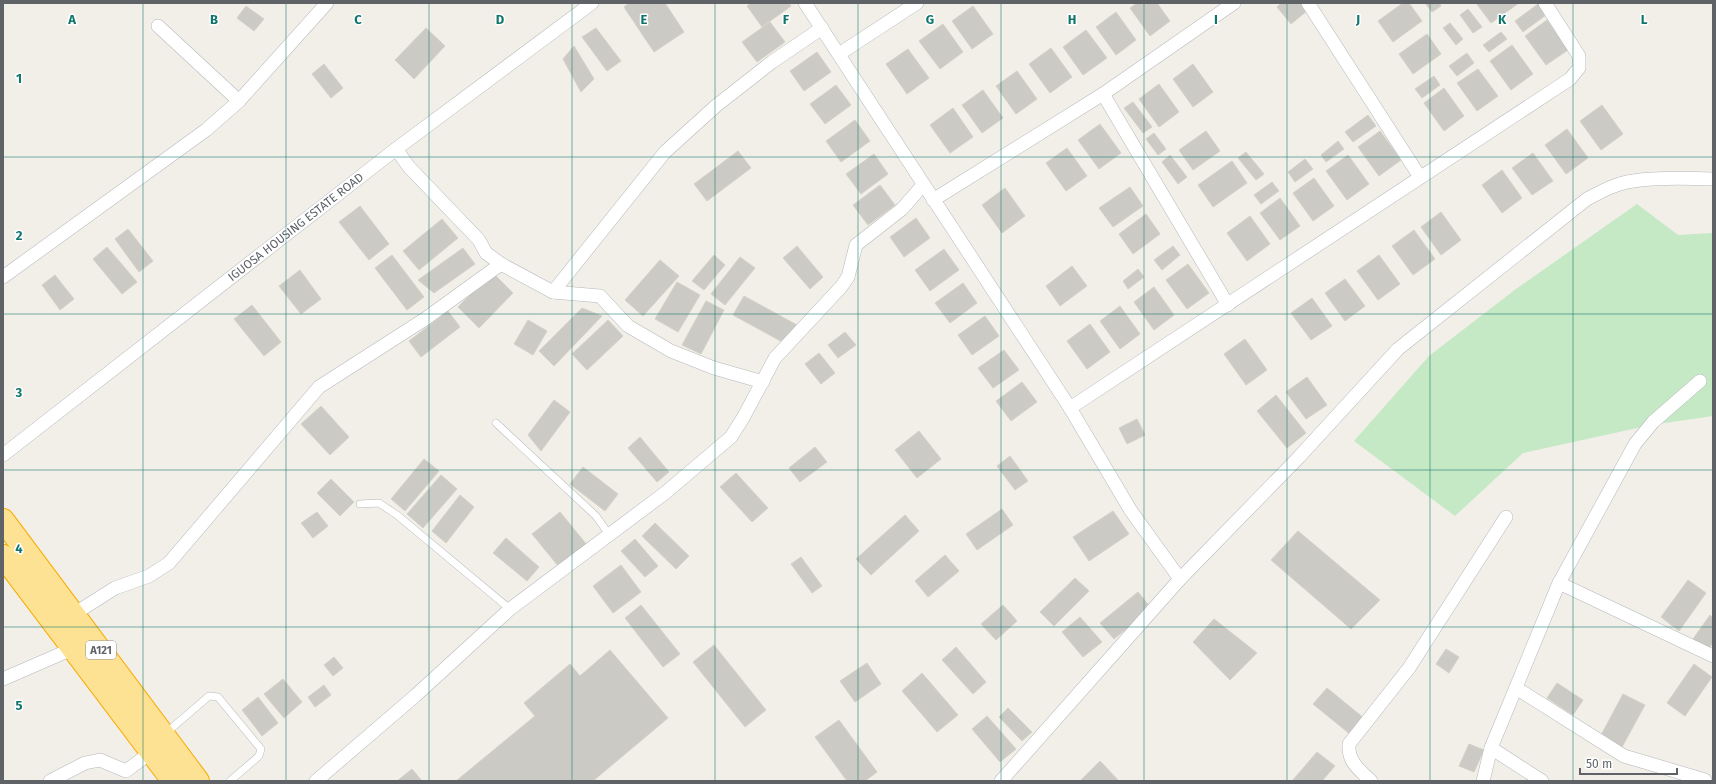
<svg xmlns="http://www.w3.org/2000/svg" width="1716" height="784" font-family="'Fira Sans',sans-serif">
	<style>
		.green { fill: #c5e8c5 }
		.building { fill: #cccac5; stroke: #d6d1c6 }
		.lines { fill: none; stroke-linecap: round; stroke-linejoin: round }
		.lane-casing { stroke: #b5b8bc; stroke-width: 8 }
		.street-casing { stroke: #b5b8bc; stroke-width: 14 }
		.highway-casing { stroke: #f9ab00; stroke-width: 24 }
		.lane { stroke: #fff; stroke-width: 7 }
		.street { stroke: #fff; stroke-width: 13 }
		.highway { stroke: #fde293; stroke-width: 22 }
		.grid { fill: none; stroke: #0f766e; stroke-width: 1; stroke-opacity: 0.55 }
		.labels { text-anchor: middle; stroke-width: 3; stroke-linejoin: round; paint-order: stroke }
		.shield { fill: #fff; stroke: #8f9295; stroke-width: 1 }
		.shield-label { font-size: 11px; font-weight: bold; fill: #5f6368 }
		.street-label { font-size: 12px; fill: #5f6368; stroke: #fff }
		.grid-label { font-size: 13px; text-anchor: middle; font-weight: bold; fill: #0f766e; stroke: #fff; stroke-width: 3; stroke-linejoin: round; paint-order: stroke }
	</style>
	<rect width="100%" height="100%" fill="#f1efe8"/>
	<!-- green -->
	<path class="green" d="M1637,204L1678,235L1713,233V416L1651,425L1523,453L1455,516L1354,441L1429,356L1516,289Z"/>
	<!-- building -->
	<path class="building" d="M629,3H665L684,32L654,52L624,7Z
		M751,3H789L791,6L762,27L747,6Z
		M1137,3H1157L1170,21L1150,36L1130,8Z
		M1281,3H1302L1308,10L1291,24L1277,7Z
		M1403,3H1409L1422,21L1393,42L1378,21Z
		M1425,3H1439L1441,6L1432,12Z
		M1476,3H1519L1491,23Z
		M1538,4L1546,15L1523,32L1515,21Z
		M246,6L264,19L254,31L237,18Z
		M973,6L993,34L972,49L952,21Z
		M1468,9L1482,27L1473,33L1460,15Z
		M1116,12L1136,40L1116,55L1096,27Z
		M1547,20L1568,50L1546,65L1525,36Z
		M770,22L785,42L757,62L742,42Z
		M1450,23L1463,39L1456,45L1443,28Z
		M943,24L963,52L940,69L919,41Z
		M426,28L445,46L414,79L395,60Z
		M596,28L621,61L607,71L582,37Z
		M1086,30L1107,58L1083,75L1063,47Z
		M1501,32L1507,39L1489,52L1483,45Z
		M1427,34L1441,54L1413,74L1399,54Z
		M1512,45L1533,74L1511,90L1490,61Z
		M574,46L594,79L581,92L563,59Z
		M1051,48L1072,77L1050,93L1029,64Z
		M908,49L929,78L907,94L886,64Z
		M817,52L831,72L804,91L790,71Z
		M1467,53L1474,63L1457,76L1449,66Z
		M324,64L343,88L331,98L312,74Z
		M1193,64L1213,92L1193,107L1173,79Z
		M1478,69L1498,96L1477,111L1457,83Z
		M1017,71L1037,99L1016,114L996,86Z
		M1434,76L1440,85L1422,98L1415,89Z
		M1159,84L1179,112L1159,127L1139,99Z
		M836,85L851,105L825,124L810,104Z
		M1444,88L1464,116L1444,131L1424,103Z
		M983,90L1003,118L982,133L962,105Z
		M1133,102L1152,127L1143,133L1124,108Z
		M1602,105L1623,134L1601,150L1580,121Z
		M953,108L973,137L950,153L930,125Z
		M1368,115L1376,126L1353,142L1345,132Z
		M855,120L870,141L841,162L826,141Z
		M1100,124L1121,153L1099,169L1078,140Z
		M1567,129L1588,158L1566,174L1545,145Z
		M1206,131L1220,151L1193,170L1179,150Z
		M1380,131L1401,160L1379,176L1358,147Z
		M1154,133L1166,149L1158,155L1146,139Z
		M1338,141L1344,149L1326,162L1321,155Z
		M1067,148L1087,176L1066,191L1046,163Z
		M738,151L751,168L707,201L694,184Z
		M1246,152L1264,174L1256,180L1238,158Z
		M1533,153L1553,181L1532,195L1512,168Z
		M874,154L888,174L861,194L846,174Z
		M1170,155L1187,177L1178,184L1162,162Z
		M1348,155L1369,184L1347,200L1326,171Z
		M1305,159L1313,169L1295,182L1288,172Z
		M1232,161L1247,183L1213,207L1198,185Z
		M1502,170L1522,198L1502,213L1482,185Z
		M1314,178L1334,206L1313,221L1293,193Z
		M1272,182L1279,191L1261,204L1254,195Z
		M880,185L895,205L868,225L853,205Z
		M1130,187L1143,206L1113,227L1099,208Z
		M1005,188L1025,216L1002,233L982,205Z
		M1280,198L1300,226L1280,240L1260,213Z
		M360,206L389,244L369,260L339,222Z
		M1441,212L1461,240L1441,255L1421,227Z
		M1146,214L1160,234L1133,254L1119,234Z
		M1250,216L1270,244L1247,261L1227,233Z
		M916,218L930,238L904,257L890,237Z
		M442,219L458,238L419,270L403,251Z
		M128,229L153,261L139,272L115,239Z
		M1414,230L1435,259L1413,275L1392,246Z
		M797,246L823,277L810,289L783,258Z
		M1173,246L1180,255L1162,270L1154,260Z
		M107,247L137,282L122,294L93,259Z
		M463,248L475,264L434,293L418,280Z
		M944,249L959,270L930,291L915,270Z
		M392,255L424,297L407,310L375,268Z
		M714,255L725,265L704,290L692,281Z
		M1379,255L1400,284L1378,300L1357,271Z
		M740,257L755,268L725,305L711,294Z
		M660,260L679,276L643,316L625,300Z
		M1188,264L1209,293L1187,309L1166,280Z
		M1072,266L1087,286L1060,306L1046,286Z
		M1138,269L1144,277L1128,289L1123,281Z
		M300,270L321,299L301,314L279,286Z
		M492,272L513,293L479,328L458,307Z
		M55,275L74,299L60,310L42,285Z
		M1345,279L1365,306L1345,321L1325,293Z
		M677,282L700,295L678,332L655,319Z
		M963,283L977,303L950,323L935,303Z
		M1154,287L1174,315L1154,330L1134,302Z
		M744,296L797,325L786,344L733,315Z
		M1312,298L1332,326L1311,340L1291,313Z
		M706,301L724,310L701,354L682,345Z
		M252,305L281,342L264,356L234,319Z
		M1120,306L1140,334L1120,349L1100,321Z
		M582,308L602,316L554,366L539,351Z
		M448,311L460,327L421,357L409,341Z
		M985,316L999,336L972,355L958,335Z
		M528,320L547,331L533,355L514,344Z
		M608,320L623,336L587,370L572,354Z
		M1090,324L1110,352L1087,369L1067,341Z
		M845,332L856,345L838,358L828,345Z
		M1245,339L1267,370L1246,385L1224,354Z
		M1004,350L1019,370L993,388L978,368Z
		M819,353L835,373L821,384L805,364Z
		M1307,377L1327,405L1306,419L1286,392Z
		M1022,382L1037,402L1011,421L996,401Z
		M1276,395L1306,433L1287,448L1257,411Z
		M554,400L570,412L541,451L528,435Z
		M321,406L349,437L330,455L301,424Z
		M1137,419L1145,435L1127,444L1119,428Z
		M919,431L941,459L917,478L895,450Z
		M640,437L669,472L657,482L628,448Z
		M815,447L827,462L800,482L789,468Z
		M1010,456L1028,481L1015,490L997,466Z
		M424,459L439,471L405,511L391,499Z
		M583,467L618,494L605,511L570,484Z
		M736,473L768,508L752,522L720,487Z
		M441,475L457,489L423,528L407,514Z
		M331,479L354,502L340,516L317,493Z
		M460,495L474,507L446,543L432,531Z
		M1002,509L1013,525L977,550L966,534Z
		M1113,511L1129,534L1089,561L1073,537Z
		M317,512L328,526L313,538L301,523Z
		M560,512L587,545L559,567L532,534Z
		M905,515L919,531L871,575L856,559Z
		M655,523L689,556L676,569L642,536Z
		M1298,531L1380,600L1351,629L1271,560Z
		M506,538L539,567L527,581L493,553Z
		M635,539L658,566L645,577L621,551Z
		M945,555L959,571L928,597L915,581Z
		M801,557L822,586L812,593L791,564Z
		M621,565L641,592L613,613L593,586Z
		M1075,578L1089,591L1054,626L1040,612Z
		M1688,580L1706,593L1679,631L1661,617Z
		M1138,592L1151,608L1114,639L1100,623Z
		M641,605L680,654L663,667L625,618Z
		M1003,605L1017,621L996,640L981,624Z
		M1710,615L1713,618V642L1708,650L1693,639Z
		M1080,617L1102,642L1083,657L1062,632Z
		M1214,619L1257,653L1230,680L1193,642Z
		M714,645L766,710L745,727L693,662Z
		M956,647L986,682L973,694L942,660Z
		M1446,649L1459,657L1449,673L1436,664Z
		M610,650L668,718L593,781H456L535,716L524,703L570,664L580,676Z
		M334,657L343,668L333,676L324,665Z
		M867,663L881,684L855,702L840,681Z
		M1694,664L1712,677L1685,716L1667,703Z
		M922,673L958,715L937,732L902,691Z
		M283,679L302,702L284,718L264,694Z
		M1557,683L1583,700L1573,715L1547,698Z
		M324,685L331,695L315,707L308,697Z
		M1327,688L1365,719L1351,735L1313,704Z
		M1623,694L1645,705L1622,747L1600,737Z
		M258,697L278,723L262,736L242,710Z
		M1008,708L1032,732L1022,741L999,717Z
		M987,716L1016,749L1000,762L972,729Z
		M839,720L877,772L865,781H847L815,737Z
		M1469,744L1484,750L1474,772L1459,766Z
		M1317,752L1335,766L1322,781H1292Z
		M1100,761L1119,781H1080Z
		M412,769L422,781H397Z"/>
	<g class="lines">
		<!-- lane casing -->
		<g class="lane-casing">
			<path id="lane" d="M496,423L596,516L610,536
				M360,504L379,503L397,515L510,609
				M166,733L209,696L218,697L261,749L259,756L230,781"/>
		</g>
		<!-- street casing -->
		<g class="street-casing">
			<g id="street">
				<path d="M805,3L1070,408L1131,511L1180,579"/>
				<path d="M1308,3L1420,177"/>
				<path d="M158,26L239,101"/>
				<path d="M839,54L917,3"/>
				<path d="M1103,94L1228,305"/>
				<path d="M396,149L409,167L479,240L486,253L501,264L553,292L600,296L628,326L671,351L714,368L763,382"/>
				<path d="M933,200L1103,94L1234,3"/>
				<path d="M3,277L206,130L239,101L327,3"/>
				<path d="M553,292L665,152L717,105L772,62L822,28"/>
				<path d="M1070,408L1570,79L1579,68V56L1545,3"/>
				<path id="s1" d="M3,455L396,149L592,3"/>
				<path d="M1559,583L1713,656"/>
				<path d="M74,614L115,588L149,576L169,563L319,387L425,319L501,264"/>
				<path d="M3,679L72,649"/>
				<path d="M1516,688L1624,756L1705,780"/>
				<path d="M1491,748L1542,781"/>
				<path d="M50,781L85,763L100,760L126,771L150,753"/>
				<path d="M316,781L415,696L510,609L665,493L731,437L743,418L775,358L841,287L848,277L856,245L902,209L923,185"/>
				<path d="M1001,781L1180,579L1299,457L1398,349L1587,199C1602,191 1617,183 1633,181C1657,177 1688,178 1713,179"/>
				<path d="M1371,781C1359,769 1348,763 1349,744L1409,668L1506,517"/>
				<path d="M1483,781L1491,748L1559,583L1635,444L1653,422L1700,381"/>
			</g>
		</g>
		<!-- highway casing -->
		<g class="highway-casing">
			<path id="highway" d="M3,520L198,781
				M3,556L173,781"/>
		</g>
		<!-- lane -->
		<use href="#lane" class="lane"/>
		<!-- street -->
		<use href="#street" class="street"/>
		<!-- highway -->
		<use href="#highway" class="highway"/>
	</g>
	<!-- grid -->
	<path class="grid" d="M143,3V781M286,3V781M429,3V781M572,3V781M715,3V781M858,3V781M1001,3V781M1144,3V781M1287,3V781M1430,3V781M1573,3V781M3,157H1713M3,314H1713M3,470H1713M3,627H1713"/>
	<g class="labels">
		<!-- shield labels -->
		<rect class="shield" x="86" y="641" width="30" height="18" rx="3"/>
		<g class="shield-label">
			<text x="101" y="654">A121</text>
		</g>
		<!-- street labels -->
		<g class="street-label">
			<text dy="4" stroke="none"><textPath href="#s1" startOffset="371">IGUOSA HOUSING ESTATE ROAD</textPath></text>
		</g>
	</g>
	<g class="grid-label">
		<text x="72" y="24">A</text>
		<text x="214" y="24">B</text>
		<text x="358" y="24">C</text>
		<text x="500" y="24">D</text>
		<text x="644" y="24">E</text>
		<text x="786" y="24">F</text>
		<text x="930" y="24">G</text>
		<text x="1072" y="24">H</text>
		<text x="1216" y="24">I</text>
		<text x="1358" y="24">J</text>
		<text x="1502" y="24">K</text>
		<text x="1644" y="24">L</text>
		<text x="19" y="83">1</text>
		<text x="19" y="240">2</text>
		<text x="19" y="397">3</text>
		<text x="19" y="553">4</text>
		<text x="19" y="710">5</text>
	</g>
	<!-- border -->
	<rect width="1716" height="784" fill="none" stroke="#5f6368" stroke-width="8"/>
	<!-- scale -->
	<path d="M1580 768v6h97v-6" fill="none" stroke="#5f6368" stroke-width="2"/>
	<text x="1586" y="768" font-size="12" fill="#5f6368" stroke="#ffffff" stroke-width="3" paint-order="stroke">50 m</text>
</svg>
